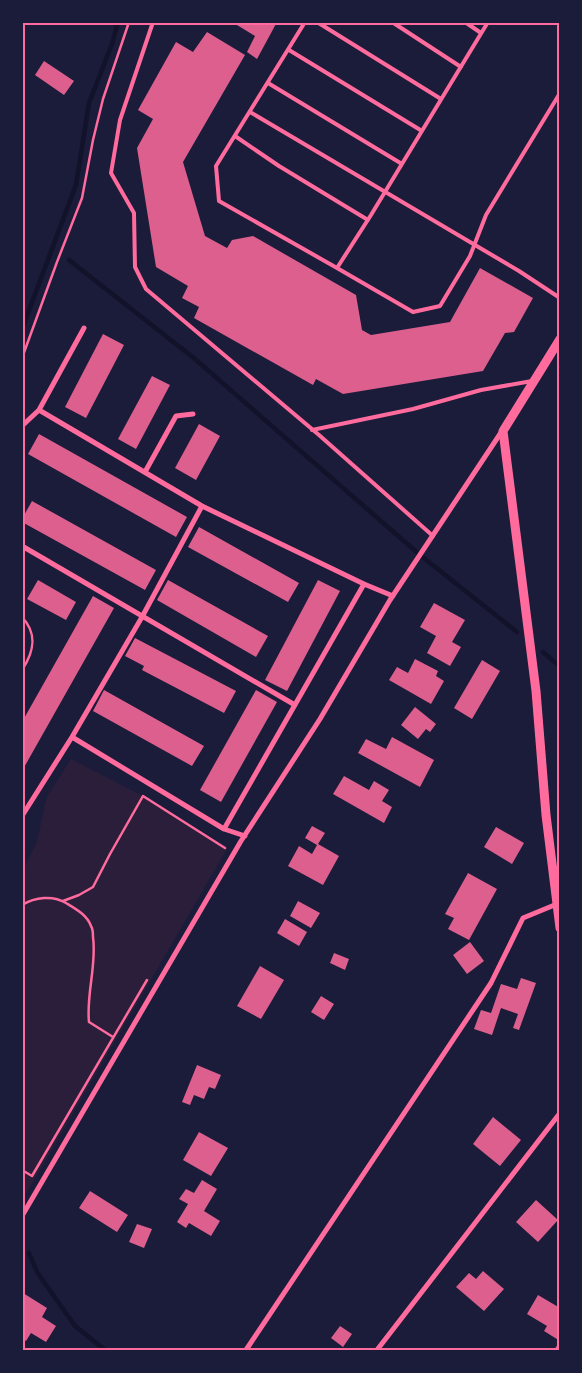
<svg xmlns="http://www.w3.org/2000/svg" width="582" height="1373" font-family="'Sofia Sans Condensed',sans-serif">
	<style>
		.green { fill: #2a1e3b }
		.lines { fill: none; stroke-linecap: round; stroke-linejoin: round }
		.stream { stroke: #12122b; stroke-width: 4.5 }
		.building { fill: #dd5f8e }
		.path { stroke: #ff6b9d; stroke-width: 2.5 }
		.service { stroke: #ff6b9d; stroke-width: 4 }
		.minor { stroke: #ff6b9d; stroke-width: 5 }
		.tertiary { stroke: #ff6b9d; stroke-width: 9 }
		.neatline { fill: none; stroke: #ff6b9d; stroke-width: 2 }
	</style>
	<rect width="100%" height="100%" fill="#1b1b3a"/>
	<!-- green -->
	<path class="green" d="M71,759L143,796L227,849L23,1199V870L37,842L45,804L48,795Z"/>
	<g class="lines">
		<!-- stream -->
		<path class="stream" d="M69,260L195,359L420,555L517,632
			M22,329L76,185L89,103L112,44L118,22
			M22,635V650
			M543,652L557,664
			M29,1253L37,1272L75,1326L105,1350"/>
	</g>
	<!-- building -->
	<path class="building" d="M232,22H277L257,59L247,52L255,36Z
		M207,32L245,55L183,162L205,236L227,248L232,240L253,236L356,295L362,330L371,335L450,322L480,268L533,298L514,332L505,333L483,371L343,394L316,379L313,385L194,318L199,307L182,298L188,286L156,267L137,148L153,119L138,110L176,42L193,52Z
		M44,61L74,81L64,95L35,75Z
		M103,334L124,345L86,418L65,407Z
		M152,376L170,385L136,449L118,439Z
		M199,424L220,436L196,480L175,468Z
		M39,434L187,517L176,537L28,454Z
		M32,501L156,570L145,590L22,522V519Z
		M199,527L299,583L288,602L188,547Z
		M38,580L76,602L66,620L27,599Z
		M168,580L268,636L256,657L157,600Z
		M318,580L340,591L287,691L265,680Z
		M93,596L114,608L22,771V722Z
		M434,603L465,620L452,642L461,647L450,666L427,653L436,636L420,627Z
		M135,638L236,691L224,713L142,670L144,666L125,656Z
		M415,659L438,671L436,676L444,681L431,704L389,680L397,667L408,673Z
		M482,660L500,671L472,719L454,708Z
		M104,690L204,746L192,766L93,711Z
		M256,690L277,702L221,802L200,790Z
		M415,707L436,724L430,732L426,729L418,739L401,725Z
		M392,737L434,760L420,787L358,753L366,739L386,749Z
		M344,776L369,790L374,781L389,790L382,801L392,807L384,823L333,794Z
		M312,826L325,833L318,844L339,856L323,885L288,866L299,846L312,854L317,845L305,838Z
		M496,827L524,843L512,864L484,847Z
		M468,873L497,889L469,940L448,929L454,918L445,914Z
		M298,901L320,913L311,928L290,916Z
		M285,919L307,932L299,946L277,933Z
		M470,942L484,961L467,974L453,955Z
		M334,953L349,959L345,970L330,963Z
		M260,966L284,980L261,1019L237,1006Z
		M521,978L536,983L519,1030L513,1028L518,1014L501,1008L492,1035L474,1029L481,1010L491,1013L501,984L517,989Z
		M321,996L334,1004L324,1020L311,1012Z
		M197,1065L221,1075L215,1089L209,1087L204,1099L194,1095L190,1105L182,1102Z
		M493,1117L521,1140L500,1166L473,1144Z
		M199,1132L228,1148L211,1176L183,1160Z
		M202,1180L217,1189L204,1211L220,1221L211,1236L189,1223L186,1228L177,1222L188,1204L179,1199L186,1189L194,1193Z
		M90,1191L128,1215L117,1232L79,1208Z
		M536,1200L558,1220L538,1242L516,1222Z
		M137,1224L152,1229L144,1248L129,1242Z
		M483,1271L504,1289L484,1311L456,1287L469,1273L476,1279Z
		M23,1293L47,1308L42,1317L56,1326L46,1342L31,1333L26,1341L22,1339Z
		M538,1295L560,1308V1341L544,1331L547,1326L527,1314Z
		M340,1326L352,1334L343,1347L331,1338Z
		M560,1341V1350H554Z"/>
	<g class="lines">
		<!-- path -->
		<path class="path" d="M22,358L57,262L82,198L93,140L103,99L129,22
			M22,617C38,634 34,652 22,670
			M63,901L79,895L93,887L110,854L143,796L225,848
			M22,905C35,897 53,895 66,903C76,909 87,915 91,926C93,929 93,934 93,937C97,965 86,994 89,1022L113,1037
			M22,1170L32,1176L147,980"/>
		<!-- service -->
		<path class="service" d="M153,22L120,120L111,173L134,213L135,267L146,289L319,435L433,536
			M305,22L216,166L219,201L337,268L371,215L488,22
			M317,22L441,99
			M392,22L461,67
			M465,22L481,33
			M289,50L422,131
			M268,83L402,164
			M250,112L519,271L560,298
			M235,136L279,166L368,220
			M337,268L413,312L440,306L470,256L486,215L560,93
			M312,430L413,409L481,390L532,381"/>
		<!-- minor -->
		<path class="minor" d="M39,410L202,506L364,584L393,596
			M22,428L23,425L39,410L84,328
			M145,472L176,416L193,414
			M22,546L295,705
			M72,737L224,829L245,836
			M22,816L72,737L142,617L202,506
			M224,829L364,584
			M22,1216L241,841L320,719L390,600L502,431
			M246,1350L491,983L523,918L557,904
			M377,1350L560,1113"/>
		<!-- tertiary -->
		<path class="tertiary" d="M560,339L503,431L536,691L546,815L560,928"/>
	</g>
	<!-- border -->
	<rect width="582" height="1373" fill="none" stroke="#1b1b3a" stroke-width="48"/>
	<rect x="24" y="24" width="534" height="1325" class="neatline"/>
</svg>
